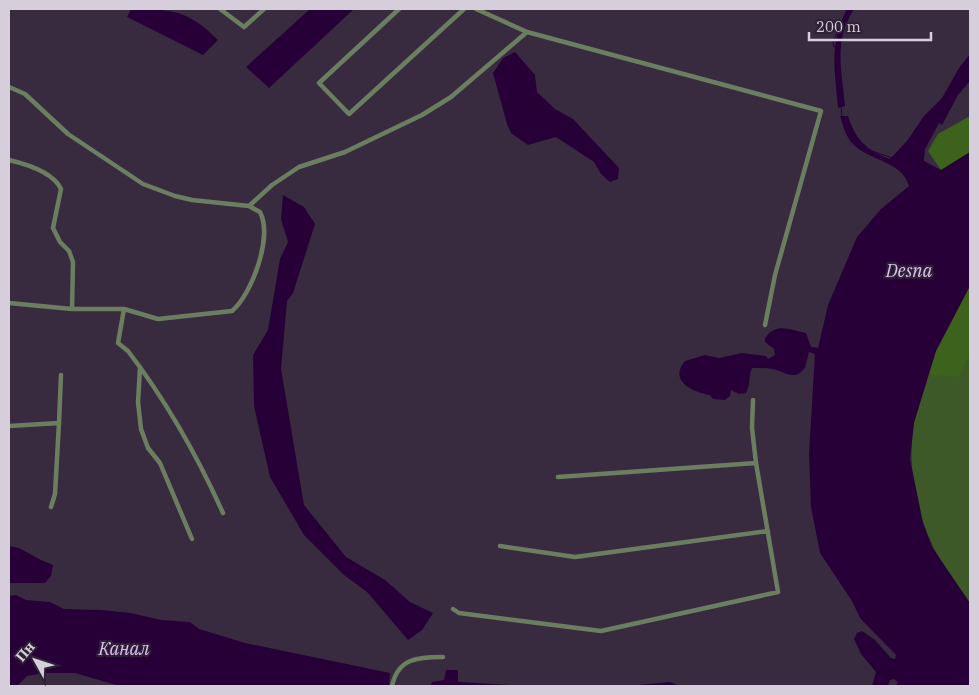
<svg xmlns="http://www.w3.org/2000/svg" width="979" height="695" font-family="'IBM Plex Serif',serif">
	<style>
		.green { fill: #3c5927 }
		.forest { fill: #3c621c }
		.water { fill: #270038 }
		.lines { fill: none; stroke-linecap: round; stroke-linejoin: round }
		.stream { stroke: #270038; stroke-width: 1 }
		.minor { stroke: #6c7e60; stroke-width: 4.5 }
		.labels { text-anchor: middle; stroke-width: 4.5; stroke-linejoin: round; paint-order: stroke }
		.water-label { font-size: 18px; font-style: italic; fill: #e2bff5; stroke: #2e2135 }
	</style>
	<rect width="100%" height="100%" fill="#382b40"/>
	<!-- green -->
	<path class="green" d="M970,286V603C907,528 894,439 936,350C947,328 959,307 970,286Z"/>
	<!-- forest -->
	<path class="forest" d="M970,116V152L941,170L928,151L938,134Z
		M970,286V353L959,377L928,375L936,351Z"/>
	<!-- water -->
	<path class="water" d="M131,9C172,9 188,10 218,40L203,55L127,17Z
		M310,9H354L269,88L246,67Z
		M848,9H854C833,42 842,70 845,106L838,108C835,70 828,43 848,9Z
		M515,52L535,75L537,92L555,109L573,119L619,168L618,179L610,182L601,174L594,162L556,137L528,145L511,133L507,124L493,73L503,58Z
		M970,54V81L958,95L942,125L939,123L925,149L924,161L941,170L970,152V286L936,351L914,423L910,459L923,523L932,547L970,603V686H896L898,682L894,679L890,680L888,686H872L876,672L861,654L854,639L857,633L862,631L875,640L891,658L895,659L896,655L860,618L852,601L820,553L811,507L809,454L815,354L809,352L805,368C794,382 784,371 772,369C766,368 759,368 752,368C748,377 751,384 746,393L739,394L731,390L730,396L725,400L713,399L710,395C693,392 668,381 685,361L705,355L719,358L742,353L766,356L768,359L775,355L774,349L765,342V338C777,322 789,330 806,333L811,347L818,348L828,305L857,237L881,209L909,186C902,160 867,161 851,142C845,134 843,125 840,116H848C855,139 867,151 890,159L907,141L924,116L942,98L959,68Z
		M283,195L304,207L315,224L293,293L287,301L281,369L304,505L346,557L385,580L410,602L433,613L422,630L408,640L367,592L344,575L304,535L270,477L254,406L253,355L268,330L280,259L288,242L281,219Z
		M9,546L19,548L41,560L53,565L51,576L45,583H9Z
		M16,595L26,600L50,602L64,609L101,610L131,613L161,620L190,622L199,629L245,643L390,673L389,686H120L75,673H44L27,676L17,686H9V596Z
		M446,670H458V682L528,686H430L432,682L444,680Z
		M670,682L680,686H628Z"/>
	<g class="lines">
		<!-- stream -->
		<path class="stream" d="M834,47L833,42L847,9
			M841,106L842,117
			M872,151L892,158"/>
		<!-- minor -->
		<path class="minor" d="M220,9L244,27L264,9
			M399,9L319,83L349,114L464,9
			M476,9L527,32L821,111L775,275L765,325
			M9,87L25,94L68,134L143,184L175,196L192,200L249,206L260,212C273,237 252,294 232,311L158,319L124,309H72L9,303
			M9,160C26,164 53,172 61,189L53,228L60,242L69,251L73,262L72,309
			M249,206L272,185L299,167L345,152L422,115L451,97L527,32
			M124,309L118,343L128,351C167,402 197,455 223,513
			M140,368L138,402L141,429L148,448L160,463L192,539
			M9,426L59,423L61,375
			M558,477L756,463
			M51,507L55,494L59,423
			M500,546L575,557L768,531
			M453,609L459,613L601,631L778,592L756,463L752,428L753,400
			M392,686C398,658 418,657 443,657"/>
	</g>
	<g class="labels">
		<!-- water labels -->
		<g class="water-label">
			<text x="909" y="277">Desna</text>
			<text x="124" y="655">Канал</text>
		</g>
	</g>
	<!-- border -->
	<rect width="979" height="695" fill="none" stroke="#d6cedb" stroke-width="20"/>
	<!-- north arrow -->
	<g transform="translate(35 660) rotate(310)" stroke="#2e2135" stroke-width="4" paint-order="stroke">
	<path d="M0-4L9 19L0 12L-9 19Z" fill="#d6cedb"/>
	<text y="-8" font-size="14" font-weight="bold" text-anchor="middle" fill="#d6cedb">Пн</text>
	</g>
	<!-- scale -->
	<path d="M809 32v8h122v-8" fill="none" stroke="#d6cedb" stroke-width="2.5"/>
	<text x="816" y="32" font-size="15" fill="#d6cedb" stroke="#2e2135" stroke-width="4" paint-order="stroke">200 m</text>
</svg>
